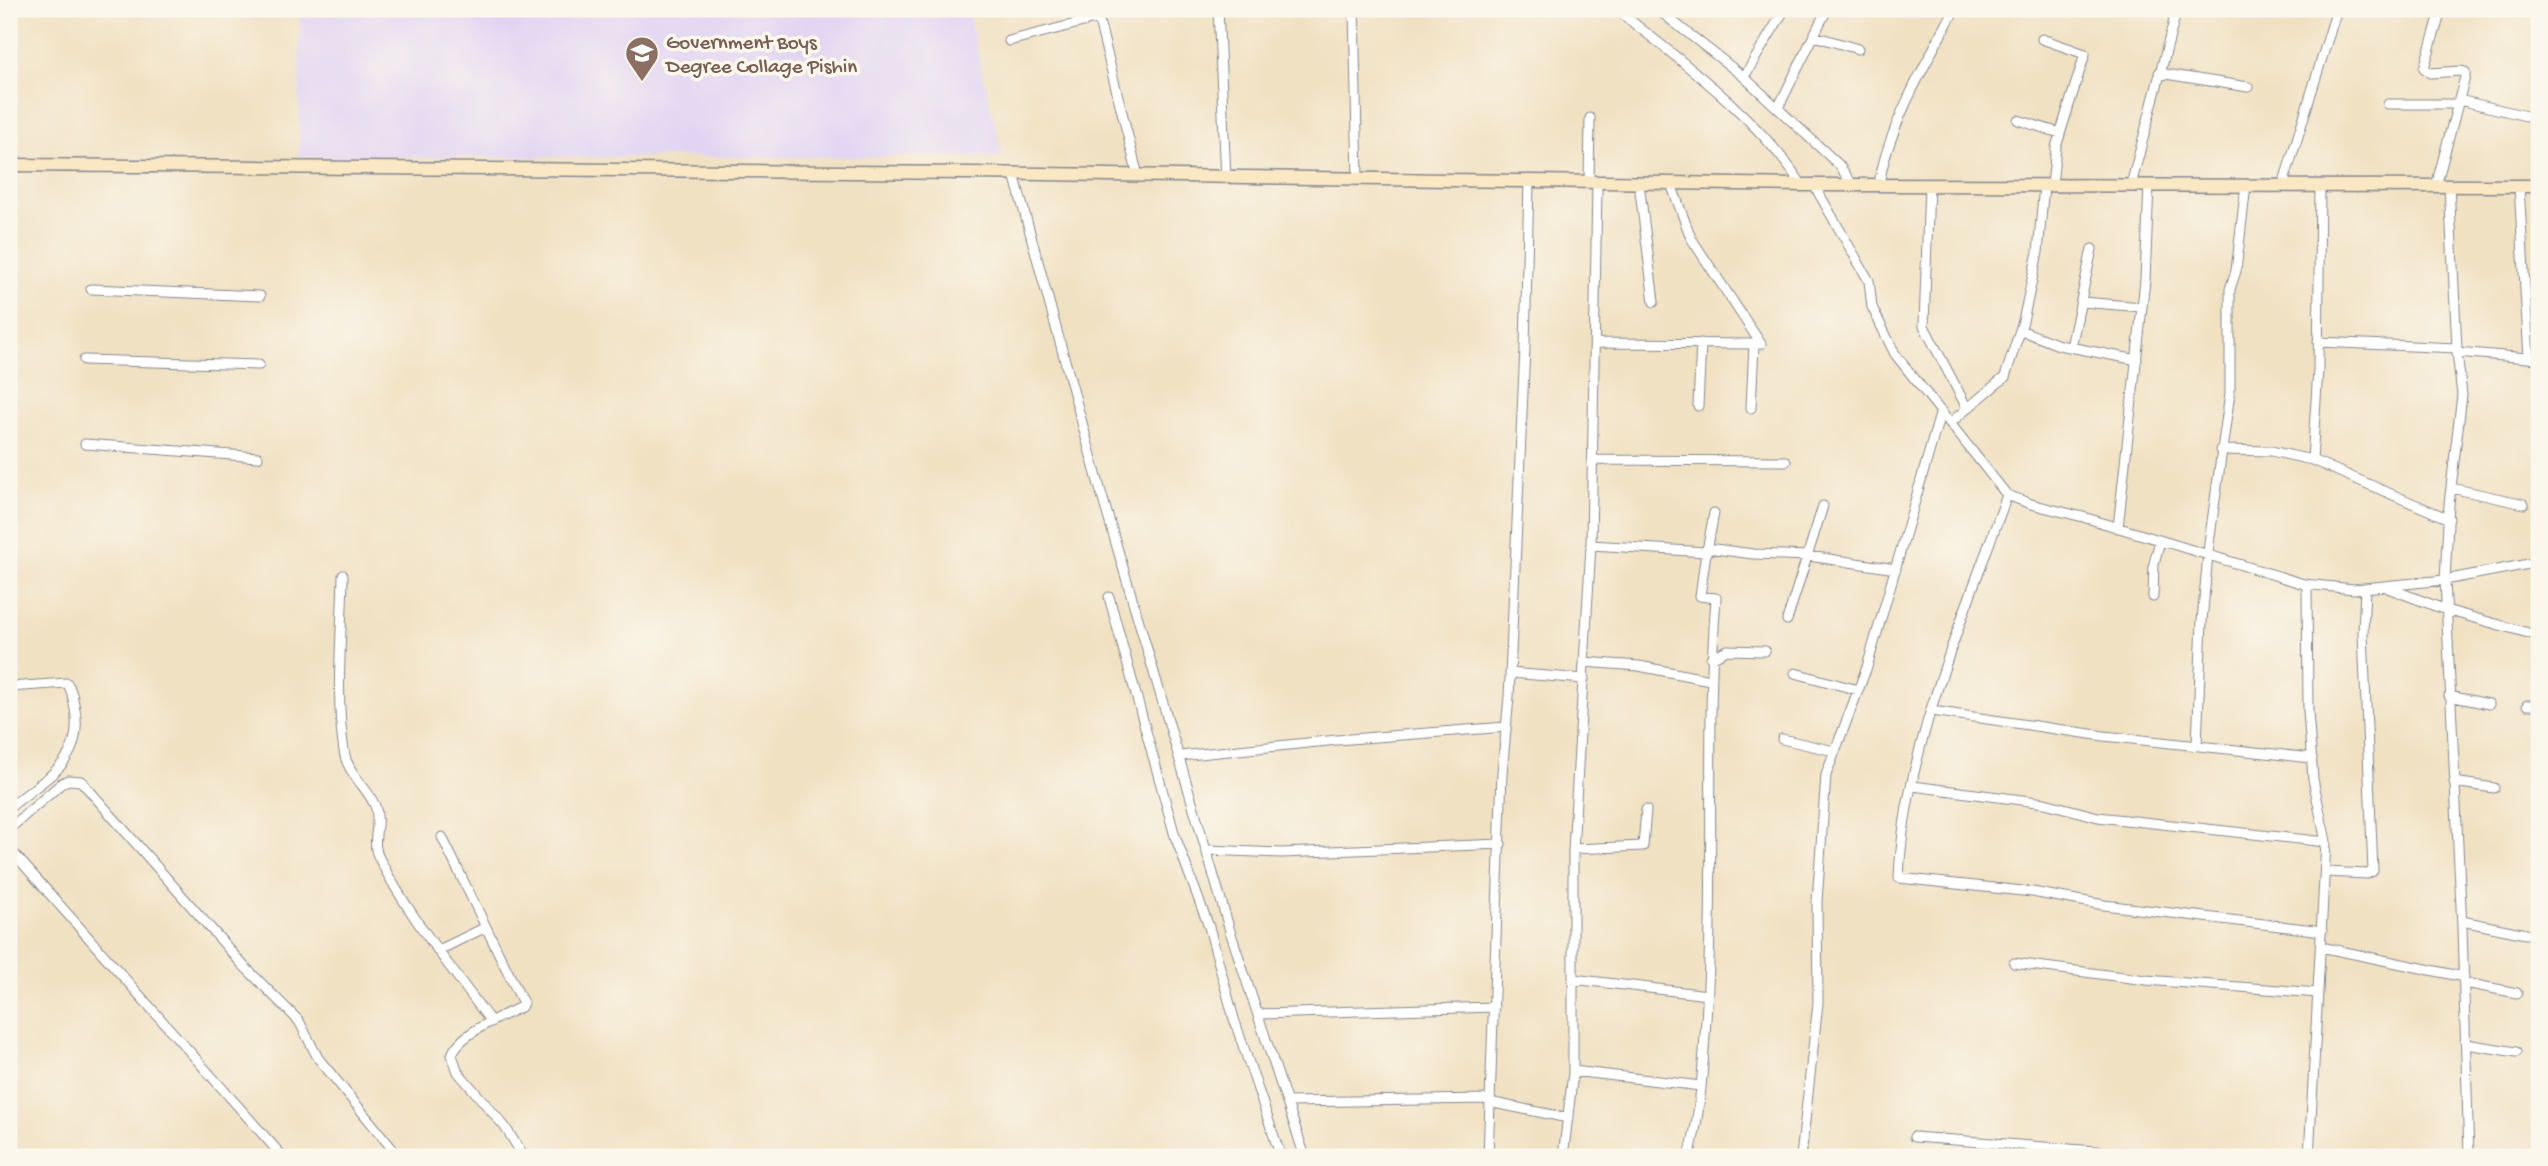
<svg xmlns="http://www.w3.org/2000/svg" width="2548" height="1166" font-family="'Gochi Hand',sans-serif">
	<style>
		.built { fill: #e1d4f3 }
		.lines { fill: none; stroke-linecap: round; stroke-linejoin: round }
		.minor-casing { stroke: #868890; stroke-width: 11 }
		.secondary-casing { stroke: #868890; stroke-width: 15 }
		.minor { stroke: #fff; stroke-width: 9 }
		.secondary { stroke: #fae7c3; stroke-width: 12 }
		.labels { text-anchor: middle; stroke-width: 7; stroke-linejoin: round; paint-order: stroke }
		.education-label { font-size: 21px; fill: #785e54; stroke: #fbf7ec; text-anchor: start }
	</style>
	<rect width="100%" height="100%" fill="#fbf7ec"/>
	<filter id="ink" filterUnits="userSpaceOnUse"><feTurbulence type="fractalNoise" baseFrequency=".0143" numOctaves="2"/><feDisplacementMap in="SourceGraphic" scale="14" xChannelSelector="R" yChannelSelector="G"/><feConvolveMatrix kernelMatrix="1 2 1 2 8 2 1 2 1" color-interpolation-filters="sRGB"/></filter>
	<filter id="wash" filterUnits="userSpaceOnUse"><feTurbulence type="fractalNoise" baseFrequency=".00686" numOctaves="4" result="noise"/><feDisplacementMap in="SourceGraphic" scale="28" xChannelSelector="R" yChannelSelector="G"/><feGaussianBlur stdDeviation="1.57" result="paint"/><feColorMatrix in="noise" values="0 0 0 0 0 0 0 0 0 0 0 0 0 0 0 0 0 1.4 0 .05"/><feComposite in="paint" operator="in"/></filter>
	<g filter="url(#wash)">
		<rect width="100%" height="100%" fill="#f1e1c3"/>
		<!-- built -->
		<path class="built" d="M300,9H967L1003,157H299Z"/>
	</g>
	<g filter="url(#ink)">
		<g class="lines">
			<!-- minor casing -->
			<g class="minor-casing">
				<path id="minor" d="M1096,9L1138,176
					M1218,9L1226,177
					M1354,9L1358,179
					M1616,9C1682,62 1755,114 1802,185
					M1657,9L1744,77L1839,165L1852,184
					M1814,36L1858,49
					M2042,39L2085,54L2056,147L2052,185
					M1009,41L1099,18
					M2159,73L2248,87
					M1744,77L1785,9
					M2459,100L2539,119
					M2388,104H2458
					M1778,108L1827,9
					M2018,120L2060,133
					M9,147L14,166
					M1014,174L1102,496L1230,931L1305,1157
					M1589,182L1590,118
					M1639,183L1654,302
					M1671,184L1691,238L1761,344
					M1814,185L1869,281L1872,307L1895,354L2007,495L2031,504L2083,517L2304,584L2354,589L2445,580L2462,927L2469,1157
					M1879,185C1887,129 1928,59 1955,9
					M1929,185L1924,326L1967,408
					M2131,185L2177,9
					M2283,185L2337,9
					M2436,186L2465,77V72L2461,71L2430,73L2424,68L2441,11
					M2519,186L2529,358
					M91,289L260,296
					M2082,302L2142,307
					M2020,330L2059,345L2137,360
					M2318,342L2457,348L2449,185
					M1595,343L1761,344
					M2071,347L2092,249
					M2457,348V352L2539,359
					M2457,352L2462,395L2449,504L2445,580L2539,562
					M84,360L259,365
					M1698,406L1701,343
					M1751,408L1754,344
					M1950,423L2005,377L2023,321L2038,252L2044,185
					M85,444L258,457
					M2220,450L2271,451L2312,460L2318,370L2320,185
					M1593,460L1786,461
					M2312,460L2449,519
					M2451,488L2524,504
					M2007,495C1965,614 1904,751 1899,878L2032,892L2104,905L2322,931
					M2118,528L2145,280L2149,185
					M1591,545L1706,552L1700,596L1716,598C1705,738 1716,879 1706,1020C1703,1066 1701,1112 1689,1157
					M1707,548L1753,554L1809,556L1896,569
					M1707,551L1714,513
					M343,575C342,634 335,693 344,751C347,774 367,786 375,806C382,824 370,841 379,858C407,914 454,971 491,1022
					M2307,584L2308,711L2313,779L2326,842L2309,1157
					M2388,588L2446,610L2539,636
					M1109,597L1175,836L1209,927L1234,1019L1281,1157
					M2153,597L2154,563L2160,541
					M1787,620L1823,506
					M1711,658L1727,650L1765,651
					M1584,662L1639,666L1710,680
					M1510,673L1584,679
					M1795,673L1858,690
					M9,687L67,683C73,691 73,700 75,709C84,764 45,777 9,808
					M2449,696L2489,704
					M2527,705H2539
					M1932,711L2104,736L2312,758
					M1782,739L1834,751
					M2197,745L2202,621L2209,543L2230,393V289L2236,271L2246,185
					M1180,756L1337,740L1506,727
					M2454,782L2494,788
					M1913,786L2045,803L2098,817L2326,842
					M9,829L62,783L68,780L81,781L242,964L299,1021L318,1058L399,1157
					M442,837L523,1003L521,1007C502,1016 458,1034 452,1055L458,1072L505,1127L524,1157
					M9,848L283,1157
					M1574,849L1643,846L1646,810
					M1207,850L1282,853L1501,844
					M2325,872L2367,874L2373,871L2363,633L2365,588
					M2462,921L2526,934
					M2321,947L2464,977
					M439,950L486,927
					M2014,963L2146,980L2318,993
					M1573,979L1708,995
					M2465,983L2517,993
					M1259,1014L1494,1007
					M2466,1044L2516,1052
					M1573,1071L1701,1086
					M1287,1102L1489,1099
					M1489,1102L1568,1118
					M1914,1137L2174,1157
					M9,1143L21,1157
					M1488,1157L1502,773L1509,697L1525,348L1529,181
					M1563,1157L1573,1073V851L1591,545L1597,183
					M1801,1157L1818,1003L1817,902L1826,775L1867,667L1941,411"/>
			</g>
			<!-- secondary casing -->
			<g class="secondary-casing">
				<path id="secondary" d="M9,165L971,173L1802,185L2539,186"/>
			</g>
			<!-- minor -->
			<use href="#minor" class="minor"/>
			<!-- secondary -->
			<use href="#secondary" class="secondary"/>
		</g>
	</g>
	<!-- icons -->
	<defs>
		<g id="university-pin" transform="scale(1.75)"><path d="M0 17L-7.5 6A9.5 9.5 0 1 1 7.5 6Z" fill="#8d6e63" stroke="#fbf7ec"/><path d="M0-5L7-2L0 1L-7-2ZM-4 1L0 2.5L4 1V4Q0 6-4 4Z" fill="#fff"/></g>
	</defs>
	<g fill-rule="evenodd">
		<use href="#university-pin" x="642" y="53"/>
	</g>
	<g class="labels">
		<!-- education labels -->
		<g class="education-label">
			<text x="666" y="48">Government Boys<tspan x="666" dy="24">Degree Collage Pishin</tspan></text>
		</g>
	</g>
	<!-- margin -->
	<rect width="2548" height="1166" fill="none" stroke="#fbf7ec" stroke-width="35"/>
</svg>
